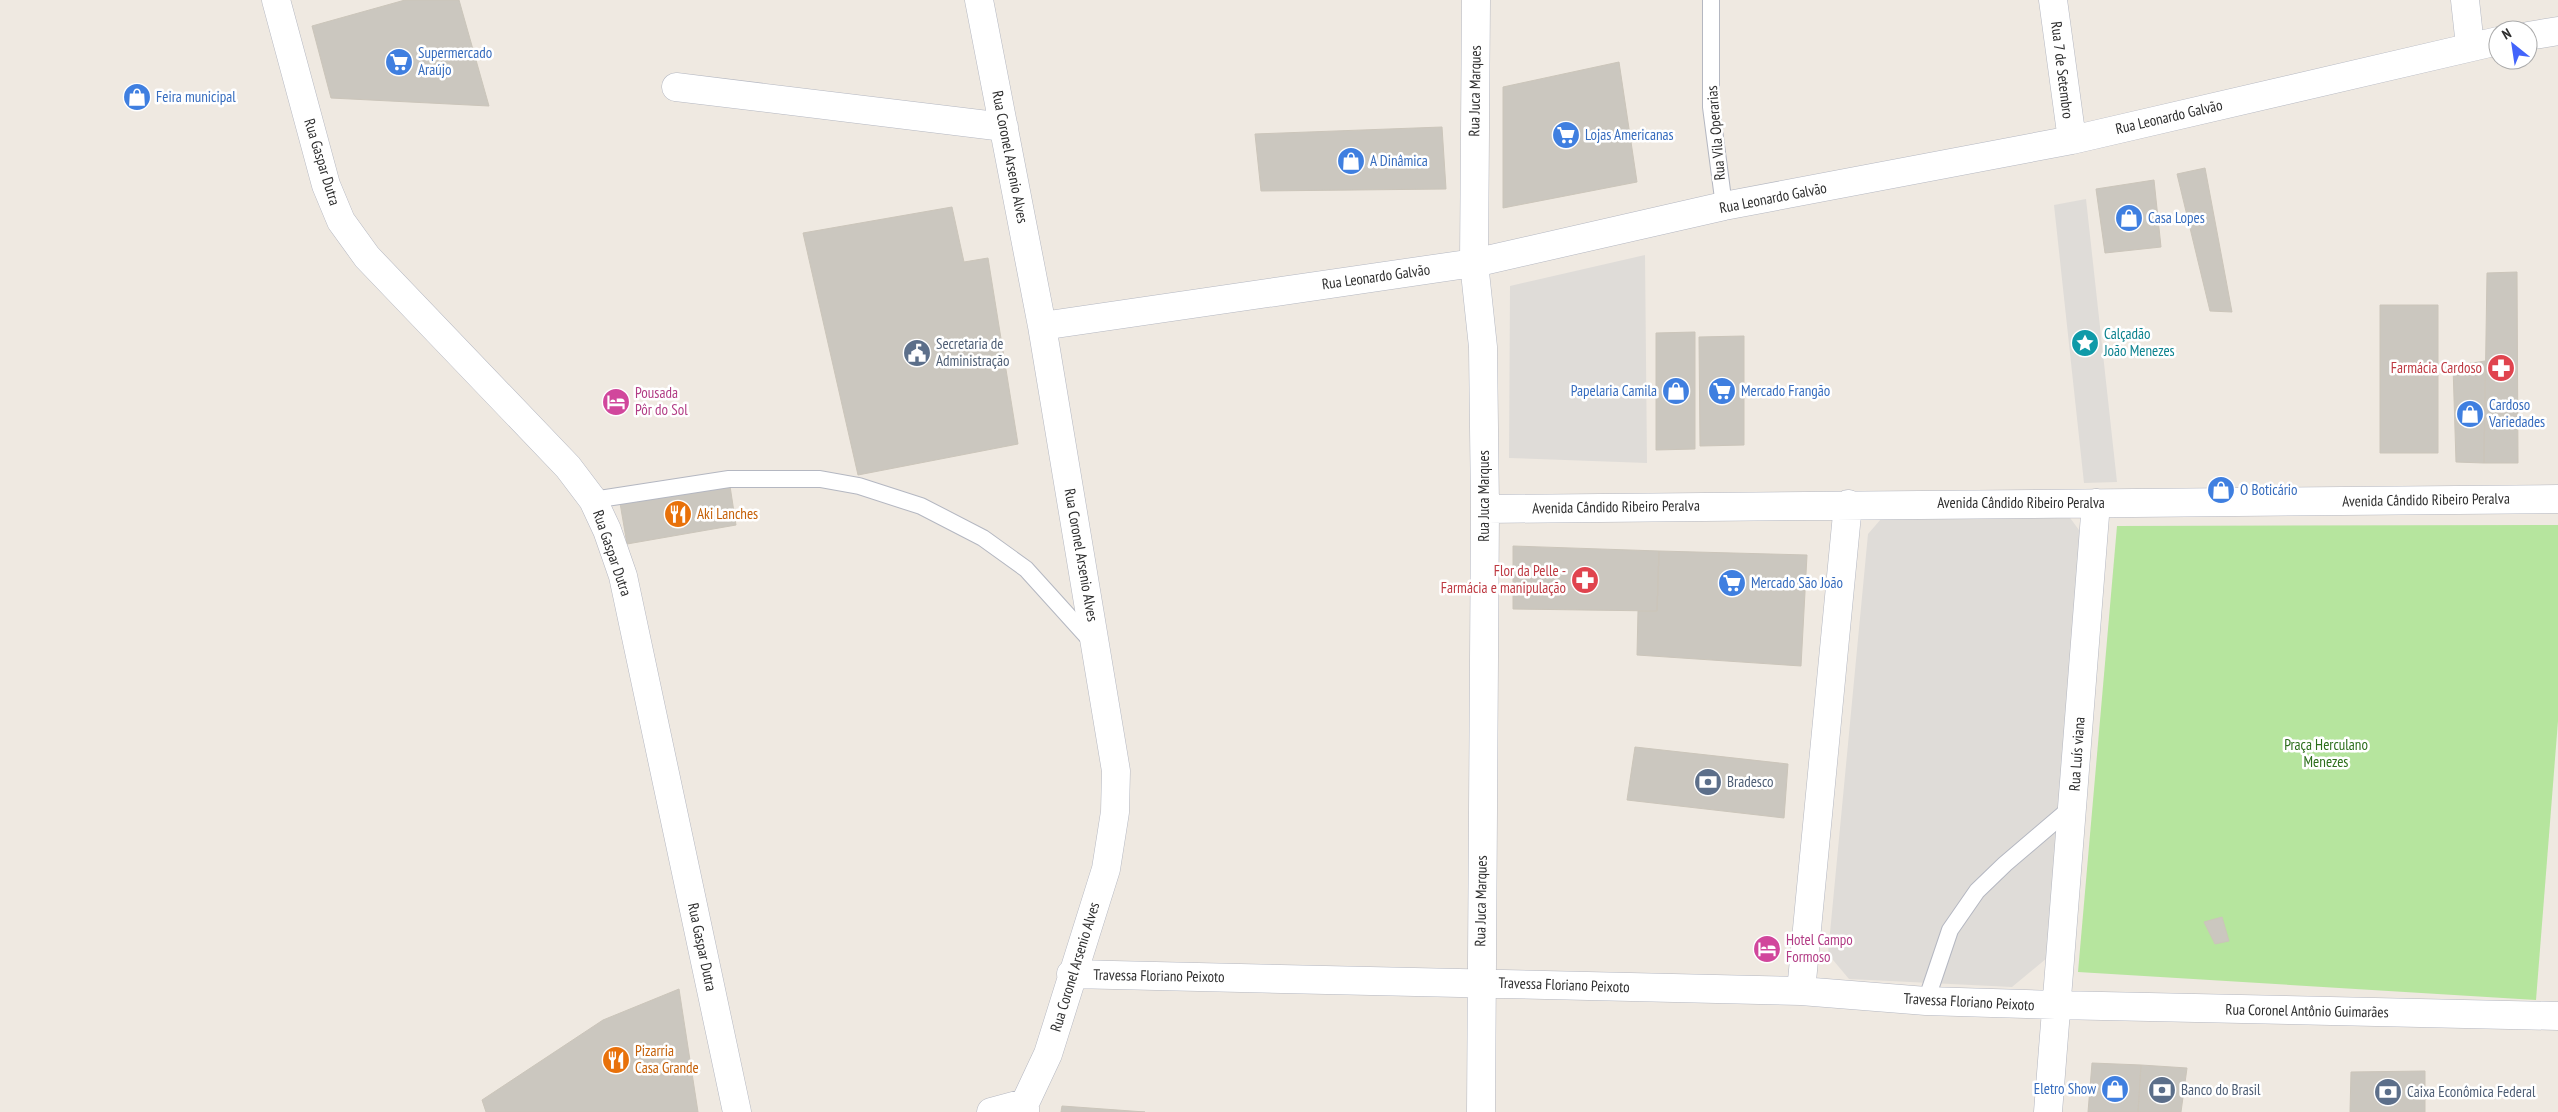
<svg xmlns="http://www.w3.org/2000/svg" width="2558" height="1112" font-family="'PT Sans Narrow',sans-serif">
	<style>
		.green { fill: #b6e59e }
		.plaza { fill: #dfdcd8 }
		.building { fill: #cbc7bf; stroke: #cbc5ba }
		.lines { fill: none; stroke-linecap: round; stroke-linejoin: round }
		.service-casing { stroke: #b4b7c1; stroke-width: 18 }
		.minor-casing { stroke: #b4b7c1; stroke-width: 29 }
		.service { stroke: #fff; stroke-width: 16 }
		.minor { stroke: #fff; stroke-width: 28 }
		.labels { text-anchor: middle; stroke-width: 5; stroke-linejoin: round; paint-order: stroke }
		.shop-label { font-size: 15px; fill: #366cbe; stroke: #fff; text-anchor: start }
		.street-label { font-size: 15px; fill: #2e2e2e; stroke: #fff }
		.culture-label { font-size: 15px; fill: #0d838f; stroke: #fff; text-anchor: start }
		.service-label { font-size: 15px; fill: #4e5e75; stroke: #fff; text-anchor: start }
		.health-label { font-size: 15px; fill: #be3a42; stroke: #fff; text-anchor: end }
		.hotel-label { font-size: 15px; fill: #b23c85; stroke: #fff; text-anchor: start }
		.food-label { font-size: 15px; fill: #c56008; stroke: #fff; text-anchor: start }
		.park-label { font-size: 15px; fill: #2c6e1b; stroke: #fff }
	</style>
	<rect width="100%" height="100%" fill="#efe9e1"/>
	<!-- green -->
	<path class="green" d="M2558,525V721L2536,1000L2078,972L2117,526Z"/>
	<!-- plaza -->
	<path class="plaza" d="M2086,199L2117,482L2084,483L2054,205Z
		M1645,255L1647,463L1509,458L1510,286Z
		M2068,515L2084,537L2047,958L2012,987L1849,979L1828,954L1868,534L1881,519Z"/>
	<!-- building -->
	<path class="building" d="M405,0H459L489,106L331,98L312,26Z
		M1619,62L1637,182L1503,208V87Z
		M1442,127L1446,189L1261,191L1255,134Z
		M2205,168L2232,312L2210,311L2177,174Z
		M2154,180L2161,247L2105,253L2096,189Z
		M952,207L964,262L988,258L1018,444L858,475L803,233Z
		M2517,272L2518,463H2484L2487,273Z
		M2380,305H2438V453H2380Z
		M1695,332V449L1656,450V333Z
		M1744,336V445L1700,446L1699,337Z
		M2485,361L2484,463L2456,462L2453,366Z
		M730,486L736,525L627,544L620,503Z
		M1513,546L1659,551L1657,611L1513,609Z
		M1659,551L1807,555L1801,666L1637,655L1638,611H1657Z
		M1635,747L1788,764L1784,818L1627,800Z
		M2222,917L2229,941L2215,944L2204,922Z
		M679,989L698,1112H486L482,1100L603,1020Z
		M2092,1063L2141,1065L2138,1112H2088Z
		M2141,1065L2187,1068L2181,1112H2138Z
		M2425,1071V1112H2350L2351,1072Z
		M1062,1106L1145,1112H1061Z"/>
	<g class="lines">
		<!-- service casing -->
		<g class="service-casing">
			<path id="service" d="M1711,0V107L1724,206
				M593,500L729,479H820L859,486L921,506L983,538L1026,569L1092,642
				M1926,1001L1950,930L1977,891L2005,864L2073,806"/>
		</g>
		<!-- minor casing -->
		<g class="minor-casing">
			<path id="minor" d="M276,0L326,185L341,221L367,257L568,467L593,500L607,530L623,576L737,1112
				M979,0L1042,326L1116,771L1115,812L1106,869L1048,1054L1025,1103V1112
				M1476,0L1474,263L1483,347L1485,509L1481,1112
				M2053,0L2072,140
				M2465,0L2470,46
				M2528,36L2558,31
				M676,87L1004,127
				M1042,326L1474,263L1724,206L2072,140L2498,41
				M1485,509L2558,499
				M1071,974L1801,991L1926,1001L2056,1005L2558,1016
				M1801,991L1848,504
				M991,1112L1025,1103
				M2048,1112L2096,503"/>
		</g>
		<!-- service -->
		<use href="#service" class="service"/>
		<!-- minor -->
		<use href="#minor" class="minor"/>
	</g>
	<!-- icons -->
	<defs>
		<g id="supermarket-disc" transform="scale(1.4375)"><circle r="9.5" fill="#3f7fe0" stroke="#fff"/><path d="M-6-5.5h2.5l.6 2H6L4.5 2H-2.5L-4.4-4H-6ZM-1.5 3.2a1.3 1.3 0 1 0 .1 0ZM3 3.2a1.3 1.3 0 1 0 .1 0Z" fill="#fff"/></g>
		<g id="shop-disc" transform="scale(1.4375)"><circle r="9.5" fill="#3f7fe0" stroke="#fff"/><path d="M-5-2.5h2.3a2.7 3.5 0 0 1 5.4 0H5L5.5 6h-11ZM-1.5-2.5h3a1.5 2.3 0 0 0-3 0Z" fill="#fff"/></g>
		<g id="sight-disc" transform="scale(1.4375)"><circle r="9.5" fill="#0f9aa8" stroke="#fff"/><path d="M0-6L1.8-2.2L6-1.7L2.9 1.2L3.7 5.4L0 3.3L-3.7 5.4L-2.9 1.2L-6-1.7L-1.8-2.2Z" fill="#fff"/></g>
		<g id="civic-disc" transform="scale(1.4375)"><circle r="9.5" fill="#5c6f8a" stroke="#fff"/><path d="M-.6-6.5H3V-4.5H.6V-3L4-1V1h2V6H-6V1h2V-1L-.6-3ZM-1.2 2.5V6h2.4V2.5Z" fill="#fff"/></g>
		<g id="pharmacy-disc" transform="scale(1.4375)"><circle r="9.5" fill="#e0444e" stroke="#fff"/><path d="M-2-6h4v4h4v4h-4v4h-4v-4h-4v-4h4Z" fill="#fff"/></g>
		<g id="hotel-disc" transform="scale(1.4375)"><circle r="9.5" fill="#d1479c" stroke="#fff"/><path d="M-6-4.5h1.5V1H6V5H4.5V3h-9V5H-6ZM-4 0a1.8 1.8 0 1 1 3.6 0ZM.5 0V-2.5h3Q6-2.5 6 0Z" fill="#fff"/></g>
		<g id="restaurant-disc" transform="scale(1.4375)"><circle r="9.5" fill="#e8710a" stroke="#fff"/><path d="M-5-6h1v4h1v-4h1v4h1v-4h1v5L-1.5 .5V6h-2V.5L-5-1ZM5-6V6H3V1.5H1.5Q1.5-4 5-6Z" fill="#fff"/></g>
		<g id="bank-disc" transform="scale(1.4375)"><circle r="9.5" fill="#5c6f8a" stroke="#fff"/><path d="M-6-4H6V4H-6ZM0-2.3a2.3 2.3 0 1 0 0 4.6a2.3 2.3 0 1 0 0-4.6Z" fill="#fff"/></g>
	</defs>
	<g fill-rule="evenodd">
		<use href="#supermarket-disc" x="399" y="62"/>
		<use href="#shop-disc" x="137" y="97"/>
		<use href="#supermarket-disc" x="1566" y="135"/>
		<use href="#shop-disc" x="1351" y="161"/>
		<use href="#shop-disc" x="2129" y="218"/>
		<use href="#sight-disc" x="2085" y="343"/>
		<use href="#civic-disc" x="917" y="353"/>
		<use href="#pharmacy-disc" x="2501" y="368"/>
		<use href="#shop-disc" x="1676" y="391"/>
		<use href="#supermarket-disc" x="1722" y="391"/>
		<use href="#hotel-disc" x="616" y="402"/>
		<use href="#shop-disc" x="2470" y="414"/>
		<use href="#shop-disc" x="2221" y="490"/>
		<use href="#restaurant-disc" x="678" y="514"/>
		<use href="#pharmacy-disc" x="1585" y="580"/>
		<use href="#supermarket-disc" x="1732" y="583"/>
		<use href="#bank-disc" x="1708" y="782"/>
		<use href="#hotel-disc" x="1767" y="949"/>
		<use href="#restaurant-disc" x="616" y="1060"/>
		<use href="#shop-disc" x="2115" y="1089"/>
		<use href="#bank-disc" x="2162" y="1090"/>
		<use href="#bank-disc" x="2388" y="1092"/>
	</g>
	<g class="labels">
		<!-- shop labels -->
		<g class="shop-label">
			<text x="418" y="58">Supermercado<tspan x="418" dy="17">Araújo</tspan></text>
			<text x="156" y="102">Feira municipal</text>
			<text x="1585" y="140">Lojas Americanas</text>
			<text x="1370" y="166">A Dinâmica</text>
			<text x="2148" y="223">Casa Lopes</text>
			<text x="1657" y="396" text-anchor="end">Papelaria Camila</text>
			<text x="1741" y="396">Mercado Frangão</text>
			<text x="2489" y="410">Cardoso<tspan x="2489" dy="17">Variedades</tspan></text>
			<text x="2240" y="495">O Boticário</text>
			<text x="1751" y="588">Mercado São João</text>
			<text x="2096" y="1094" text-anchor="end">Eletro Show</text>
		</g>
		<!-- street labels -->
		<g class="street-label">
			<text transform="translate(2062 70) rotate(83)" y="5">Rua 7 de Setembro</text>
			<text transform="translate(1475 91) rotate(-89)" y="5">Rua Juca Marques</text>
			<text transform="translate(2169 117) rotate(-13)" y="5">Rua Leonardo Galvão</text>
			<text transform="translate(1716 133) rotate(-95)" y="5">Rua Vila Operarias</text>
			<text transform="translate(1010 157) rotate(79)" y="5">Rua Coronel Arsenio Alves</text>
			<text transform="translate(322 162) rotate(73)" y="5">Rua Gaspar Dutra</text>
			<text transform="translate(1773 198) rotate(-11)" y="5">Rua Leonardo Galvão</text>
			<text transform="translate(1376 277) rotate(-8)" y="5">Rua Leonardo Galvão</text>
			<text transform="translate(1484 496) rotate(-90)" y="5">Rua Juca Marques</text>
			<text transform="translate(2426 500) rotate(-1)" y="5">Avenida Cândido Ribeiro Peralva</text>
			<text x="2021" y="508">Avenida Cândido Ribeiro Peralva</text>
			<text transform="translate(1616 507) rotate(-1)" y="5">Avenida Cândido Ribeiro Peralva</text>
			<text transform="translate(612 553) rotate(71)" y="5">Rua Gaspar Dutra</text>
			<text transform="translate(1081 555) rotate(80)" y="5">Rua Coronel Arsenio Alves</text>
			<text transform="translate(2077 754) rotate(-86)" y="5">Rua Luís viana</text>
			<text transform="translate(1481 901) rotate(-89)" y="5">Rua Juca Marques</text>
			<text transform="translate(702 947) rotate(78)" y="5">Rua Gaspar Dutra</text>
			<text transform="translate(1075 967) rotate(-73)" y="5">Rua Coronel Arsenio Alves</text>
			<text transform="translate(1159 976) rotate(1)" y="5">Travessa Floriano Peixoto</text>
			<text transform="translate(1564 985) rotate(2)" y="5">Travessa Floriano Peixoto</text>
			<text transform="translate(1969 1002) rotate(3)" y="5">Travessa Floriano Peixoto</text>
			<text transform="translate(2307 1011) rotate(1)" y="5">Rua Coronel Antônio Guimarães</text>
		</g>
		<!-- culture labels -->
		<g class="culture-label">
			<text x="2104" y="339">Calçadão<tspan x="2104" dy="17">João Menezes</tspan></text>
		</g>
		<!-- service labels -->
		<g class="service-label">
			<text x="936" y="349">Secretaria de<tspan x="936" dy="17">Administração</tspan></text>
			<text x="1727" y="787">Bradesco</text>
			<text x="2181" y="1095">Banco do Brasil</text>
			<text x="2407" y="1097">Caixa Econômica Federal</text>
		</g>
		<!-- health labels -->
		<g class="health-label">
			<text x="2482" y="373">Farmácia Cardoso</text>
			<text x="1566" y="576">Flor da Pelle -<tspan x="1566" dy="17">Farmácia e manipulação</tspan></text>
		</g>
		<!-- hotel labels -->
		<g class="hotel-label">
			<text x="635" y="398">Pousada<tspan x="635" dy="17">Pôr do Sol</tspan></text>
			<text x="1786" y="945">Hotel Campo<tspan x="1786" dy="17">Formoso</tspan></text>
		</g>
		<!-- food labels -->
		<g class="food-label">
			<text x="697" y="519">Aki Lanches</text>
			<text x="635" y="1056">Pizarria<tspan x="635" dy="17">Casa Grande</tspan></text>
		</g>
		<!-- park labels -->
		<g class="park-label">
			<text x="2326" y="750">Praça Herculano<tspan x="2326" dy="17">Menezes</tspan></text>
		</g>
	</g>
	<!-- north arrow -->
	<g transform="translate(2513 45) rotate(330)"><circle r="24" fill="#ffffff" stroke="#ababab"/>
	<path d="M0-4L9 19L0 12L-9 19Z" fill="#4264fb"/>
	<text y="-8" font-size="14" font-weight="bold" text-anchor="middle" fill="#2e2e2e">N</text>
	</g>
</svg>
